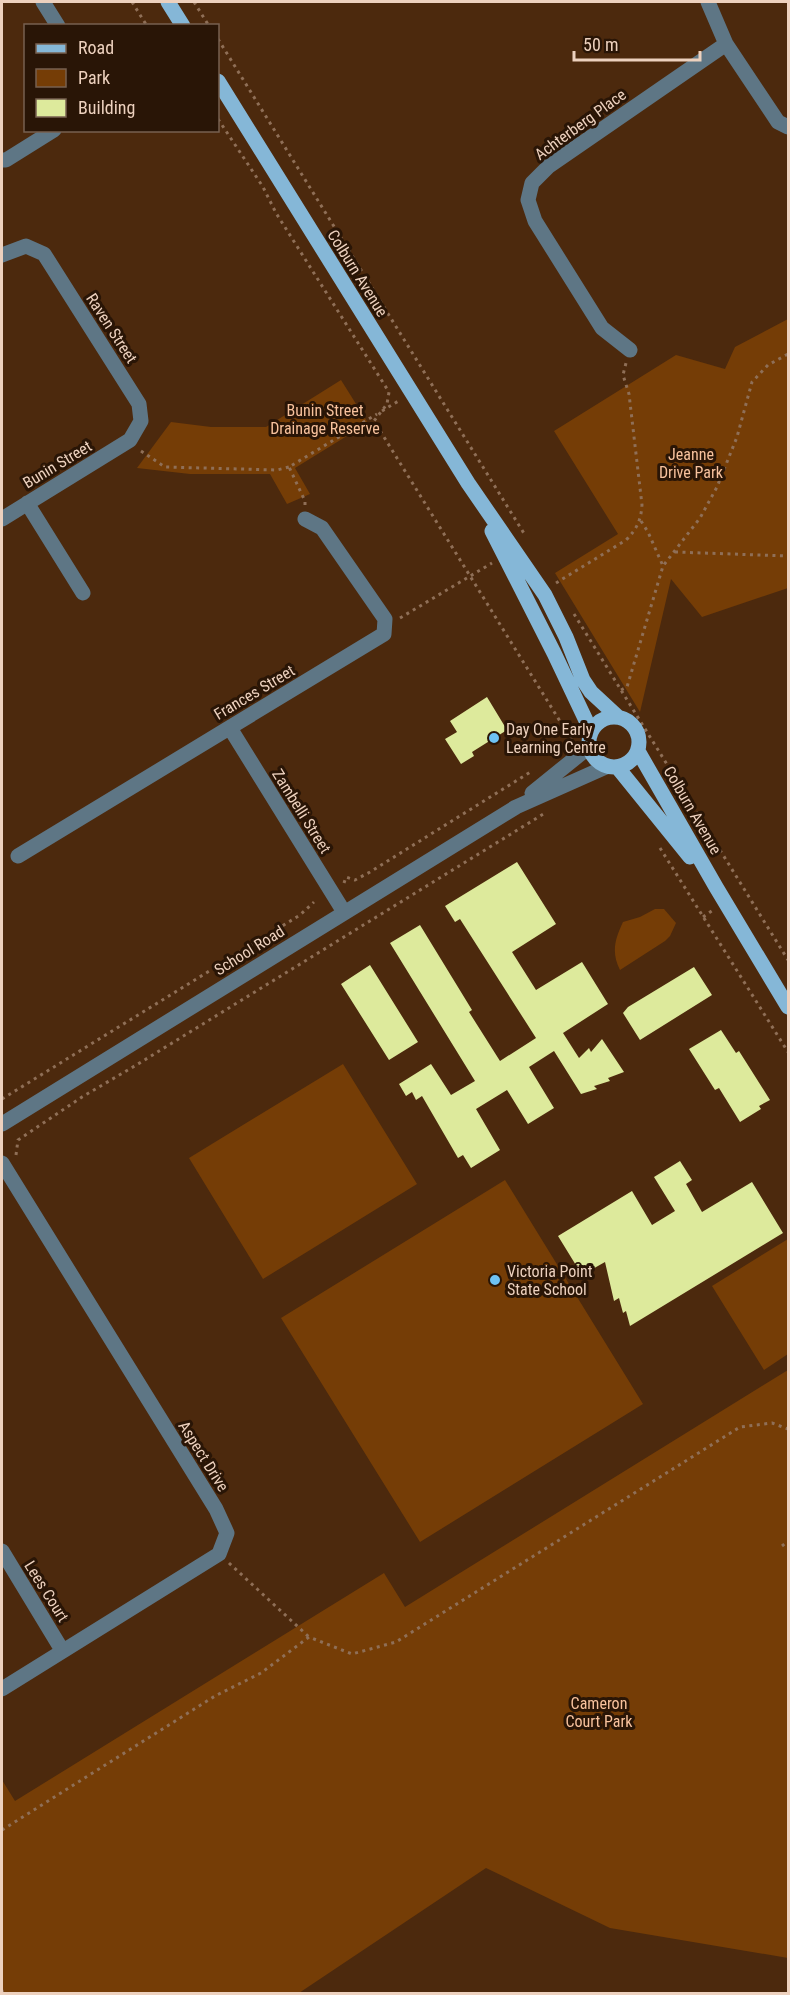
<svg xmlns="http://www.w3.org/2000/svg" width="790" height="1995" font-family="'Roboto Condensed',sans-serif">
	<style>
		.green { fill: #753d06 }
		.building { fill: #ddea9c }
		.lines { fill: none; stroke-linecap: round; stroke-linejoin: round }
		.path { stroke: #8f6f57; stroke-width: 3; stroke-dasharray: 3 4.5; stroke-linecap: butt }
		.minor { stroke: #5e7685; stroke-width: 15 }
		.major { stroke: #85b7d7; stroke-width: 15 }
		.poi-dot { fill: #6ec2f3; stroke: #291506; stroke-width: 2 }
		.labels { text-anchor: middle; stroke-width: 6; stroke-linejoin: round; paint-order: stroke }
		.street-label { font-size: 16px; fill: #edd1be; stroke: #291506 }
		.park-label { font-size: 16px; fill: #f8c29d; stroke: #291506 }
		.poi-label { font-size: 16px; fill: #edd1be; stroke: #291506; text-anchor: start }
	</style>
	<rect width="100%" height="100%" fill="#4c290d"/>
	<!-- green -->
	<path class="green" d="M788,319V588L702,617L671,579L640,712L555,573L618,534L554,431L676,355L725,369L735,347Z
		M341,380L368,423L295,468L310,494L287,504L270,474H190L137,468L171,422L211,427H266Z
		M655,909H664L676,923L670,936L665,941L620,970C611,952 615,939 623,922L640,917Z
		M343,1064L417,1184L263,1279L189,1158Z
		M505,1180L643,1404L420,1542L281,1318Z
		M788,1239V1354L764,1370L712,1286Z
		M788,1370V1958L610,1928L486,1868L299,1993H2V1780L15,1801L384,1573L405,1607Z"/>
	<!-- building -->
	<path class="building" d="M487,697L507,730L472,752L474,756L461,764L445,739L457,732L450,721Z
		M517,862L556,924L512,952L536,990L582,962L608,1004L563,1033L579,1058L589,1048L591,1052L602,1039L624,1072L608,1078L610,1081L594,1086L597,1089L581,1094L554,1051L529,1067L554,1108L528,1124L507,1090L476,1109L500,1150L471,1168L463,1155L458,1158L422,1096L416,1100L412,1092L406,1096L399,1084L431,1064L451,1095L475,1081L390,943L420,925L472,1010L469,1012L500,1061L536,1038L460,919L455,922L445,906Z
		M370,965L418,1042L389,1060L341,984Z
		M694,967L712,995L640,1040L623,1013L628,1007Z
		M721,1030L736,1053L739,1051L770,1100L759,1106L761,1109L740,1122L719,1088L715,1090L689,1049Z
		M680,1161L692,1180L686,1184L702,1212L752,1182L783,1233L630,1326L626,1311L623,1313L619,1298L614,1301L605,1262L582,1275L558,1236L632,1191L652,1225L675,1211L654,1177Z"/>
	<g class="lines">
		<!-- path -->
		<path class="path" d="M132,2L147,26
			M194,2L209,26
			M218,39L525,535
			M218,119L263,187L276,213L389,392L387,404L374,421L571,739L570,743
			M382,411L400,400
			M141,451L165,467L277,470L289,467
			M305,505V501L289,467L377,414
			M641,521L648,532L663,566
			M675,552L788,556
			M556,583L626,540C637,529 641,520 642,505L629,394L623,375L626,363
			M574,614L788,960
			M400,618L492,563
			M621,690L627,687L663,566L700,518L717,487L737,437L752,382L768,365L788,354
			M660,848L788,1052
			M344,883L346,877L355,880L370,872L532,771
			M703,917L713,910
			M2,1099L300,915L314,902
			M16,1155L18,1140L82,1097L138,1064L545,813
			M782,1546L788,1541
			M229,1563L309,1637
			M2,1830L215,1696L261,1673L309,1637L352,1654L396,1642L740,1427L772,1423L788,1429
			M2,1990L3,1994"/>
		<!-- minor -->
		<path class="minor" d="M43,2L58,26
			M708,2L726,44L778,122L788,127
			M2,160H6L54,130
			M2,255L26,246L44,254L139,404L141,421L130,440L2,519
			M630,350L602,328L535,221L528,200L532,183L549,166L726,44
			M27,503L83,593
			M230,728L344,912
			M532,793L589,747
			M18,856L384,634L385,619L322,528L305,519
			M2,1124L516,807L606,767
			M2,1163L216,1509L227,1533L219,1554L2,1689
			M2,1551L62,1650"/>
		<!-- major -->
		<path class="major" d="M168,2L183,26
			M218,81L468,483L545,595L566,637L583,680L591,692L618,717
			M492,531L554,653L591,731
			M589 742a25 25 0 1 1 50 0a25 25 0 1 1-50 0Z
			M638,751L716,887L788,1007
			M618,768L690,857"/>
	</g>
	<!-- markers -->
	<g class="poi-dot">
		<circle cx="494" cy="738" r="6"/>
		<circle cx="495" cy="1280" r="6"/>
	</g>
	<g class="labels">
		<!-- street labels -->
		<g class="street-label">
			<text transform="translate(580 124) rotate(-36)" y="6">Achterberg Place</text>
			<text transform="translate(358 273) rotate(58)" y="6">Colburn Avenue</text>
			<text transform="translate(112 328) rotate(57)" y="6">Raven Street</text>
			<text transform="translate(57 464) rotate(-31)" y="6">Bunin Street</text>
			<text transform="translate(254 692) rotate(-31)" y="6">Frances Street</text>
			<text transform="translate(693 810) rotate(60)" y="6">Colburn Avenue</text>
			<text transform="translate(302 811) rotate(58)" y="6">Zambelli Street</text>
			<text transform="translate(249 950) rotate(-32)" y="6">School Road</text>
			<text transform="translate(204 1456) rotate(58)" y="6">Aspect Drive</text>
			<text transform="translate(47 1591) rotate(58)" y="6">Lees Court</text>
		</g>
		<!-- park labels -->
		<g class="park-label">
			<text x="325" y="416">Bunin Street<tspan x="325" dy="18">Drainage Reserve</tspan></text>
			<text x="691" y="460">Jeanne<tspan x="691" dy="18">Drive Park</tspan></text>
			<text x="599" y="1709">Cameron<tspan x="599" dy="18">Court Park</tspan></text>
		</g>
		<!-- poi labels -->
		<g class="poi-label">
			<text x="506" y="735">Day One Early<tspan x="506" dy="18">Learning Centre</tspan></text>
			<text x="507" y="1277">Victoria Point<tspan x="507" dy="18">State School</tspan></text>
		</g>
	</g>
	<!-- border -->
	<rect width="790" height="1995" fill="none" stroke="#edd1be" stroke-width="6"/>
	<!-- legend -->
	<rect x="24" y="24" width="195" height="108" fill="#291506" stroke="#776050" stroke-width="1.5"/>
	<rect x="36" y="44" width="30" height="9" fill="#85b7d7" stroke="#776050" stroke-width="1.5"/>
	<text x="78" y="54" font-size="18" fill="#edd1be">Road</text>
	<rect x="36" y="69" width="30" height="18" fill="#753d06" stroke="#776050" stroke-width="1.5"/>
	<text x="78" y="84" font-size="18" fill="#edd1be">Park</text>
	<rect x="36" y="99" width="30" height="18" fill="#ddea9c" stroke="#776050" stroke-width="1.5"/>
	<text x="78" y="114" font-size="18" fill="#edd1be">Building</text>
	<!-- scale -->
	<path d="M574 51v9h126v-9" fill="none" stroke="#edd1be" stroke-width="3"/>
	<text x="583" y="51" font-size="18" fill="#edd1be" stroke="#291506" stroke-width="4.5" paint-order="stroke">50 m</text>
</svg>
